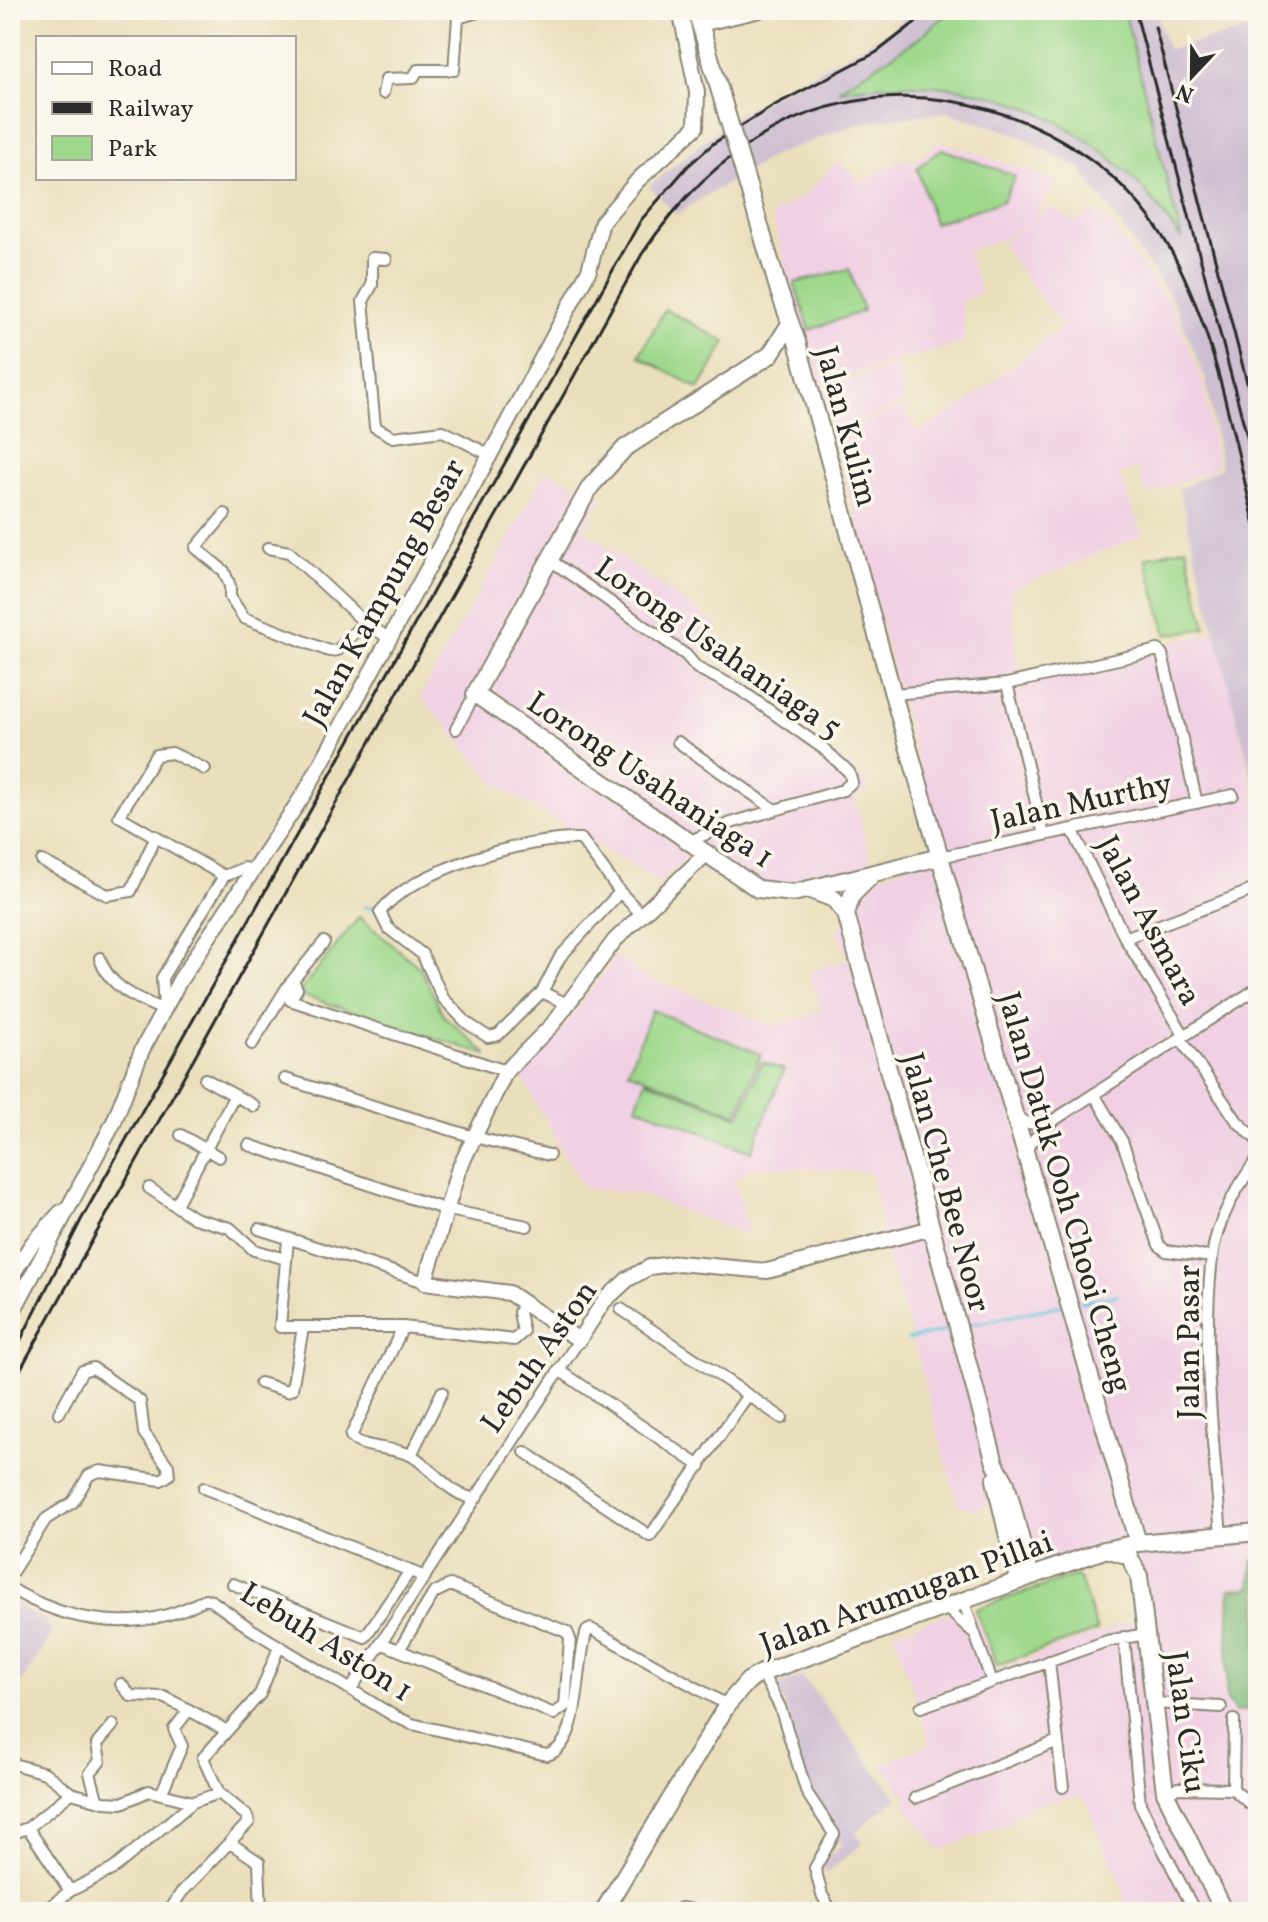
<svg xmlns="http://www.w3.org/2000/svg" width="1268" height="1922" font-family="Vollkorn,serif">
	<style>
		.built { fill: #f1d0e4 }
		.industrial { fill: #cebed1 }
		.green { fill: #9ed88b; stroke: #64825b; stroke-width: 2 }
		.forest { fill: #7eb877; stroke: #547251; stroke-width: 2 }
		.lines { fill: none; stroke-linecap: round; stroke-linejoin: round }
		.stream { stroke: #5fc5dd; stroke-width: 3 }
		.street-casing { stroke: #8a8574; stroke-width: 14 }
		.secondary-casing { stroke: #8a8574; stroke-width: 18 }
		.primary-casing { stroke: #8a8574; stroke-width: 20 }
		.street { stroke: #fff; stroke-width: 10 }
		.secondary { stroke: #fff; stroke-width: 14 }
		.primary { stroke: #fff; stroke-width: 16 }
		.rail { stroke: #2b2b2b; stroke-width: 3 }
		.primary-bridge-casing { stroke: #8a8574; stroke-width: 20; stroke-linecap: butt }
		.primary-bridge { stroke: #fff; stroke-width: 16 }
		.labels { text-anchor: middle; stroke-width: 7; stroke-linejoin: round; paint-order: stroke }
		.street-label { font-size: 32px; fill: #2b2b2b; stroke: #fbf7ec }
	</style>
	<rect width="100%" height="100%" fill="#fbf7ec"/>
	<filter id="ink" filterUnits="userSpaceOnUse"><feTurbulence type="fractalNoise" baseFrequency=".0125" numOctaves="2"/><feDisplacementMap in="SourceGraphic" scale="16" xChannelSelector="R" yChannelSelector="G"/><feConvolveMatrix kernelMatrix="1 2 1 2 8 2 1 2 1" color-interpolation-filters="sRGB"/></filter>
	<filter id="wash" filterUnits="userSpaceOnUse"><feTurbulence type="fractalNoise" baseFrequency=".006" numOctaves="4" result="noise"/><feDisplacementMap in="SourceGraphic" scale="32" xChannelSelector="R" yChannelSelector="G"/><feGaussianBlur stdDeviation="1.8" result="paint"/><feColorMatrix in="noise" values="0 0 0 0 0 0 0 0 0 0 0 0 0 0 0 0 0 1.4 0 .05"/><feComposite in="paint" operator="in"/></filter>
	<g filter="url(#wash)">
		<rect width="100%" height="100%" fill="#eadfbc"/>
		<!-- built -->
		<path class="built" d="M940,141L1058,181L1033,220L1052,207L1075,222L1092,211L1112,224L1172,307L1203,381L1217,468L1147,495L1137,468L1120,475L1143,535L1010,590L1019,677L1217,632L1258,814V1522L1250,1588L1230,1589L1235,1712L1258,1709V1912H1125L1123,1885L1100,1840L1086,1797L1059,1798L1027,1807L1008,1823L940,1850L906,1807L907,1798L882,1764L931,1744L894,1632L971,1607L997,1670L1133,1621V1604L1124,1556L1116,1552L1016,1583L996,1502L973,1509L958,1505L911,1332L885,1251L872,1172L761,1166L735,1178L749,1235L636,1193L584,1188L520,1073L561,1032L615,957L635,966L634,972L773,1026L822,1011L810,971L848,960L838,931L865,883L943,850L898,689L835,436L904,406L918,433L968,402L1062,327L1002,244L1029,223L1003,239L967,251L981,291L962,301L965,342L817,384L772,214L805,196L839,160L861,181L902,160H917Z
			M899,367L904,403L835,432L820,387Z
			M547,470L603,499L582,529L719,626L699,655L698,664L741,685L800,723L863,780L870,791L854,796L873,867L761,896L707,871L687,857L659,882L497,785L421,696Z"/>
		<!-- industrial -->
		<path class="industrial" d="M913,10H1156L1168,50L1258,27V801L1179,489L1221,468L1206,380L1172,298L1081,169L1016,134L946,112L860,123L776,154L676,214L649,186L736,116L888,32Z
			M10,1601L47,1622L50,1636L10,1701Z
			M802,1676L897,1798L855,1832L863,1843L827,1873L820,1863L842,1845L804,1781L789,1715L776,1686Z"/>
		<!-- green -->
		<path class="green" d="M951,10H1124L1182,240C1166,219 1151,195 1132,177C1046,95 952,73 838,90L919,38Z
			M942,149L1015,176L1003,201L934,223L917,168Z
			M849,269L863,311L810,330L794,283Z
			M665,309L726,342L699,389L639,356Z
			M1186,547L1206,628L1167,635L1145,558Z
			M359,917L420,968L444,1016L488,1055L298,994Z
			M652,1010L761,1054L737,1114L628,1071Z
			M762,1062L784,1070L751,1152L636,1106L646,1080L739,1117Z
			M1075,1576L1080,1579L1097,1631L997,1665L975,1609Z"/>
		<!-- forest -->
		<path class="forest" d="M1253,1560H1258V1709L1235,1712L1226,1698L1230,1589L1250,1588Z"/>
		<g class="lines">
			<!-- stream -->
			<path class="stream" d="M364,907H380
				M1081,1302L1118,1295
				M974,1324L1063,1305
				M908,1339L946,1331"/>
		</g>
	</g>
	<g filter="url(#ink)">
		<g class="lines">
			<!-- street casing -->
			<g class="street-casing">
				<path id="street" d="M383,93L386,79L413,78L418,70H454L458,18L484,10
					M386,259L372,258V285L363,301L375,427L393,437L443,431L490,455
					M225,514L196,548L224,571L230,586V597L244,618L329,651L338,650L364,622L390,639
					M268,548L289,552L364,622
					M550,560L686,655L697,668L739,689L824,749L849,772L852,782L843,790L731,823L688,842
					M1007,684L1044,835
					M893,694L1007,684L1158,650L1162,654L1197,803
					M456,729L475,694
					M678,742L775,810
					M205,769L172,753L156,755L119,816L224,876L244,868L253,870
					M1072,829L1125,938L1184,1035
					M940,857L1233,795
					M42,861L107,895L131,891L156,836
					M620,892L560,957L542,992L498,1035L488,1037L467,1023L443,998L422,954L388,928L380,912C413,869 528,837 581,839L620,892L642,915
					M1125,938L1258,888
					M100,958C108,987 139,1000 164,1010L162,978L224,876
					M293,980L297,989L290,1000L506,1071
					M542,992L565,1003
					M1180,1038L1237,1121L1258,1141
					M252,1044L288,986L324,942
					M205,1079L254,1106
					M285,1079L474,1137L549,1155
					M1094,1094L1122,1141L1159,1245L1166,1251L1212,1257
					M1017,1115C1027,1127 1038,1125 1052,1120
					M181,1135L219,1157
					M249,1145L444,1209L527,1226
					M1026,1152L1030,1143L1054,1120L1258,988
					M149,1188L194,1218L230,1228L254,1250L286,1259
					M176,1205L235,1095
					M259,1229L425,1282
					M288,1239L280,1327H403L514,1340L523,1332L519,1312L523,1303
					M621,1309L782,1418
					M403,1327L351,1436C360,1450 397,1446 414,1457C433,1469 452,1498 476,1498
					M559,1370L700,1466
					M260,1383L287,1391L292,1389L303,1328
					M525,1452L650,1536L748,1395
					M411,1455L442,1392
					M204,1488L425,1577
					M1221,1536C1214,1444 1201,1350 1212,1258C1216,1221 1237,1187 1258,1158
					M10,1575L46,1519L73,1502L89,1475L100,1471L161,1480L169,1475L168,1466L144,1433L140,1401L93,1368L82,1371L59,1413
					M233,1584L365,1637L410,1571
					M10,1588C69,1624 142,1635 205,1599L212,1601L251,1629L394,1716L412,1724L547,1755C583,1745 575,1662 587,1631L591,1629L727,1705
					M963,1600L992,1682
					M944,1606L972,1631
					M1124,1637L1140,1804L1195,1912
					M381,1643L554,1714L565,1706L570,1639L567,1632L450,1585L434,1593L399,1650
					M1049,1661L1063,1787
					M762,1673L780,1707L807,1793L834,1834L815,1868L822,1895L832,1912
					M121,1684L131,1696L164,1697L189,1710
					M351,1689L579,1340
					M1154,1703L1221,1707
					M921,1707L1107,1641L1146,1634
					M10,1763L45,1773L71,1793L104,1802L122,1803L149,1791L193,1802
					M1233,1789L1234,1720
					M1233,1789L1258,1811
					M162,1792L182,1746L174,1729L189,1710L227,1731
					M1165,1792L1178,1788L1233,1789
					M915,1798L1058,1741
					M97,1799L90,1773L100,1761L97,1744L113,1725
					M28,1828L70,1891
					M10,1834L28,1828L71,1793
					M230,1843L259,1862L261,1912
					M43,1912L70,1891L113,1869L193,1802L219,1793
					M169,1912L181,1893L249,1822L246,1815L219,1793L203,1758L260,1694L279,1647
					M677,1912L681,1908L692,1910"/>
			</g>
			<!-- secondary casing -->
			<g class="secondary-casing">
				<path id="secondary" d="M700,24L760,10
					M705,855L615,940L552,1025L506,1071L458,1171L425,1282L509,1293L579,1340L604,1301L628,1279L650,1267L678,1263L767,1271L932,1228
					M10,1278L32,1244L61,1212
					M10,1317L113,1124L142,1050L180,980L306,791L490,455L589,270L602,222L638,180L696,127L697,92L680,10"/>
			</g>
			<!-- primary casing -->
			<g class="primary-casing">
				<path id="primary" d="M696,10L704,37
					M779,291L797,342L893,694L1138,1543
					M790,324L770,355L625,448L590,487L475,694L758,889L793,893L940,857
					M810,890L834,899L846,914L995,1463L1006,1483L1030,1575
					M846,914L852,895L871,876
					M995,1480L1018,1579
					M1110,1550L1129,1556L1139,1576L1165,1792L1224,1912
					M603,1912L727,1705L748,1681L762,1673L1104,1550L1138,1543L1258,1532"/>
			</g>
			<!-- street -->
			<use href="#street" class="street"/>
			<!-- secondary -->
			<use href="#secondary" class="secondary"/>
			<!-- primary -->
			<use href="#primary" class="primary"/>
			<!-- rail -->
			<path class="rail" d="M1135,10L1258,478
				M1155,27L1258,425
				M10,1361L81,1220L641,220L687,167L714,143L773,106L877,52L931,10
				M10,1388L642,254C678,201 720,157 778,127C909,59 1086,113 1163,237C1214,318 1234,444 1258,537"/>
			<!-- primary-bridge casing -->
			<g class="primary-bridge-casing">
				<path id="primary-bridge" d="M704,37L779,291"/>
			</g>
			<!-- primary-bridge -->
			<use href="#primary-bridge" class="primary-bridge"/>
		</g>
	</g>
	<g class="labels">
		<!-- street labels -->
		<g class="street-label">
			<text transform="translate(848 426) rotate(75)" y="11">Jalan Kulim</text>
			<text transform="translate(383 592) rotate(-61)" y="11">Jalan Kampung Besar</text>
			<text transform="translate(719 647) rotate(35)" y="11">Lorong Usahaniaga 5</text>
			<text transform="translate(651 779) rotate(34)" y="11">Lorong Usahaniaga 1</text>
			<text transform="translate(1081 801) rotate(-12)" y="11">Jalan Murthy</text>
			<text transform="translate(1150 920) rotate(62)" y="11">Jalan Asmara</text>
			<text transform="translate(947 1182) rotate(75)" y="11">Jalan Che Bee Noor</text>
			<text transform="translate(1066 1192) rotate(74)" y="11">Jalan Datuk Ooh Chooi Cheng</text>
			<text transform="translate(1188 1342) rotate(-90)" y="11">Jalan Pasar</text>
			<text transform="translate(538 1356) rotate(-55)" y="11">Lebuh Aston</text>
			<text transform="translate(906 1592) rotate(-20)" y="11">Jalan Arumugan Pillai</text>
			<text transform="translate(327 1641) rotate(32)" y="11">Lebuh Aston 1</text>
			<text transform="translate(1187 1722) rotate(82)" y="11">Jalan Ciku</text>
		</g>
	</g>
	<!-- margin -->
	<rect width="1268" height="1922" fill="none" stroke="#fbf7ec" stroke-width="40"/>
	<!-- legend -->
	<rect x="36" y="36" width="260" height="144" fill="#fbf7ec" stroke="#a8a59f" stroke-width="2"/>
	<rect x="52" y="62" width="40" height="12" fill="#ffffff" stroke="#a8a59f" stroke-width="2"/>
	<text x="108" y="76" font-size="24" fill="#2b2b2b">Road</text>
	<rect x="52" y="102" width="40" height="12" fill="#2b2b2b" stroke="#a8a59f" stroke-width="2"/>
	<text x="108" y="116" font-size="24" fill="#2b2b2b">Railway</text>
	<rect x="52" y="136" width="40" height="24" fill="#9ed88b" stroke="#a8a59f" stroke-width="2"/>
	<text x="108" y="156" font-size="24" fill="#2b2b2b">Park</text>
	<!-- north arrow -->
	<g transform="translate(1192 76) rotate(202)" stroke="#fbf7ec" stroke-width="6" paint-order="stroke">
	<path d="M0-6L14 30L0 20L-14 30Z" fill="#2b2b2b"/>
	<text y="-12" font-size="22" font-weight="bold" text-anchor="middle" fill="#2b2b2b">N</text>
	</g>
</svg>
